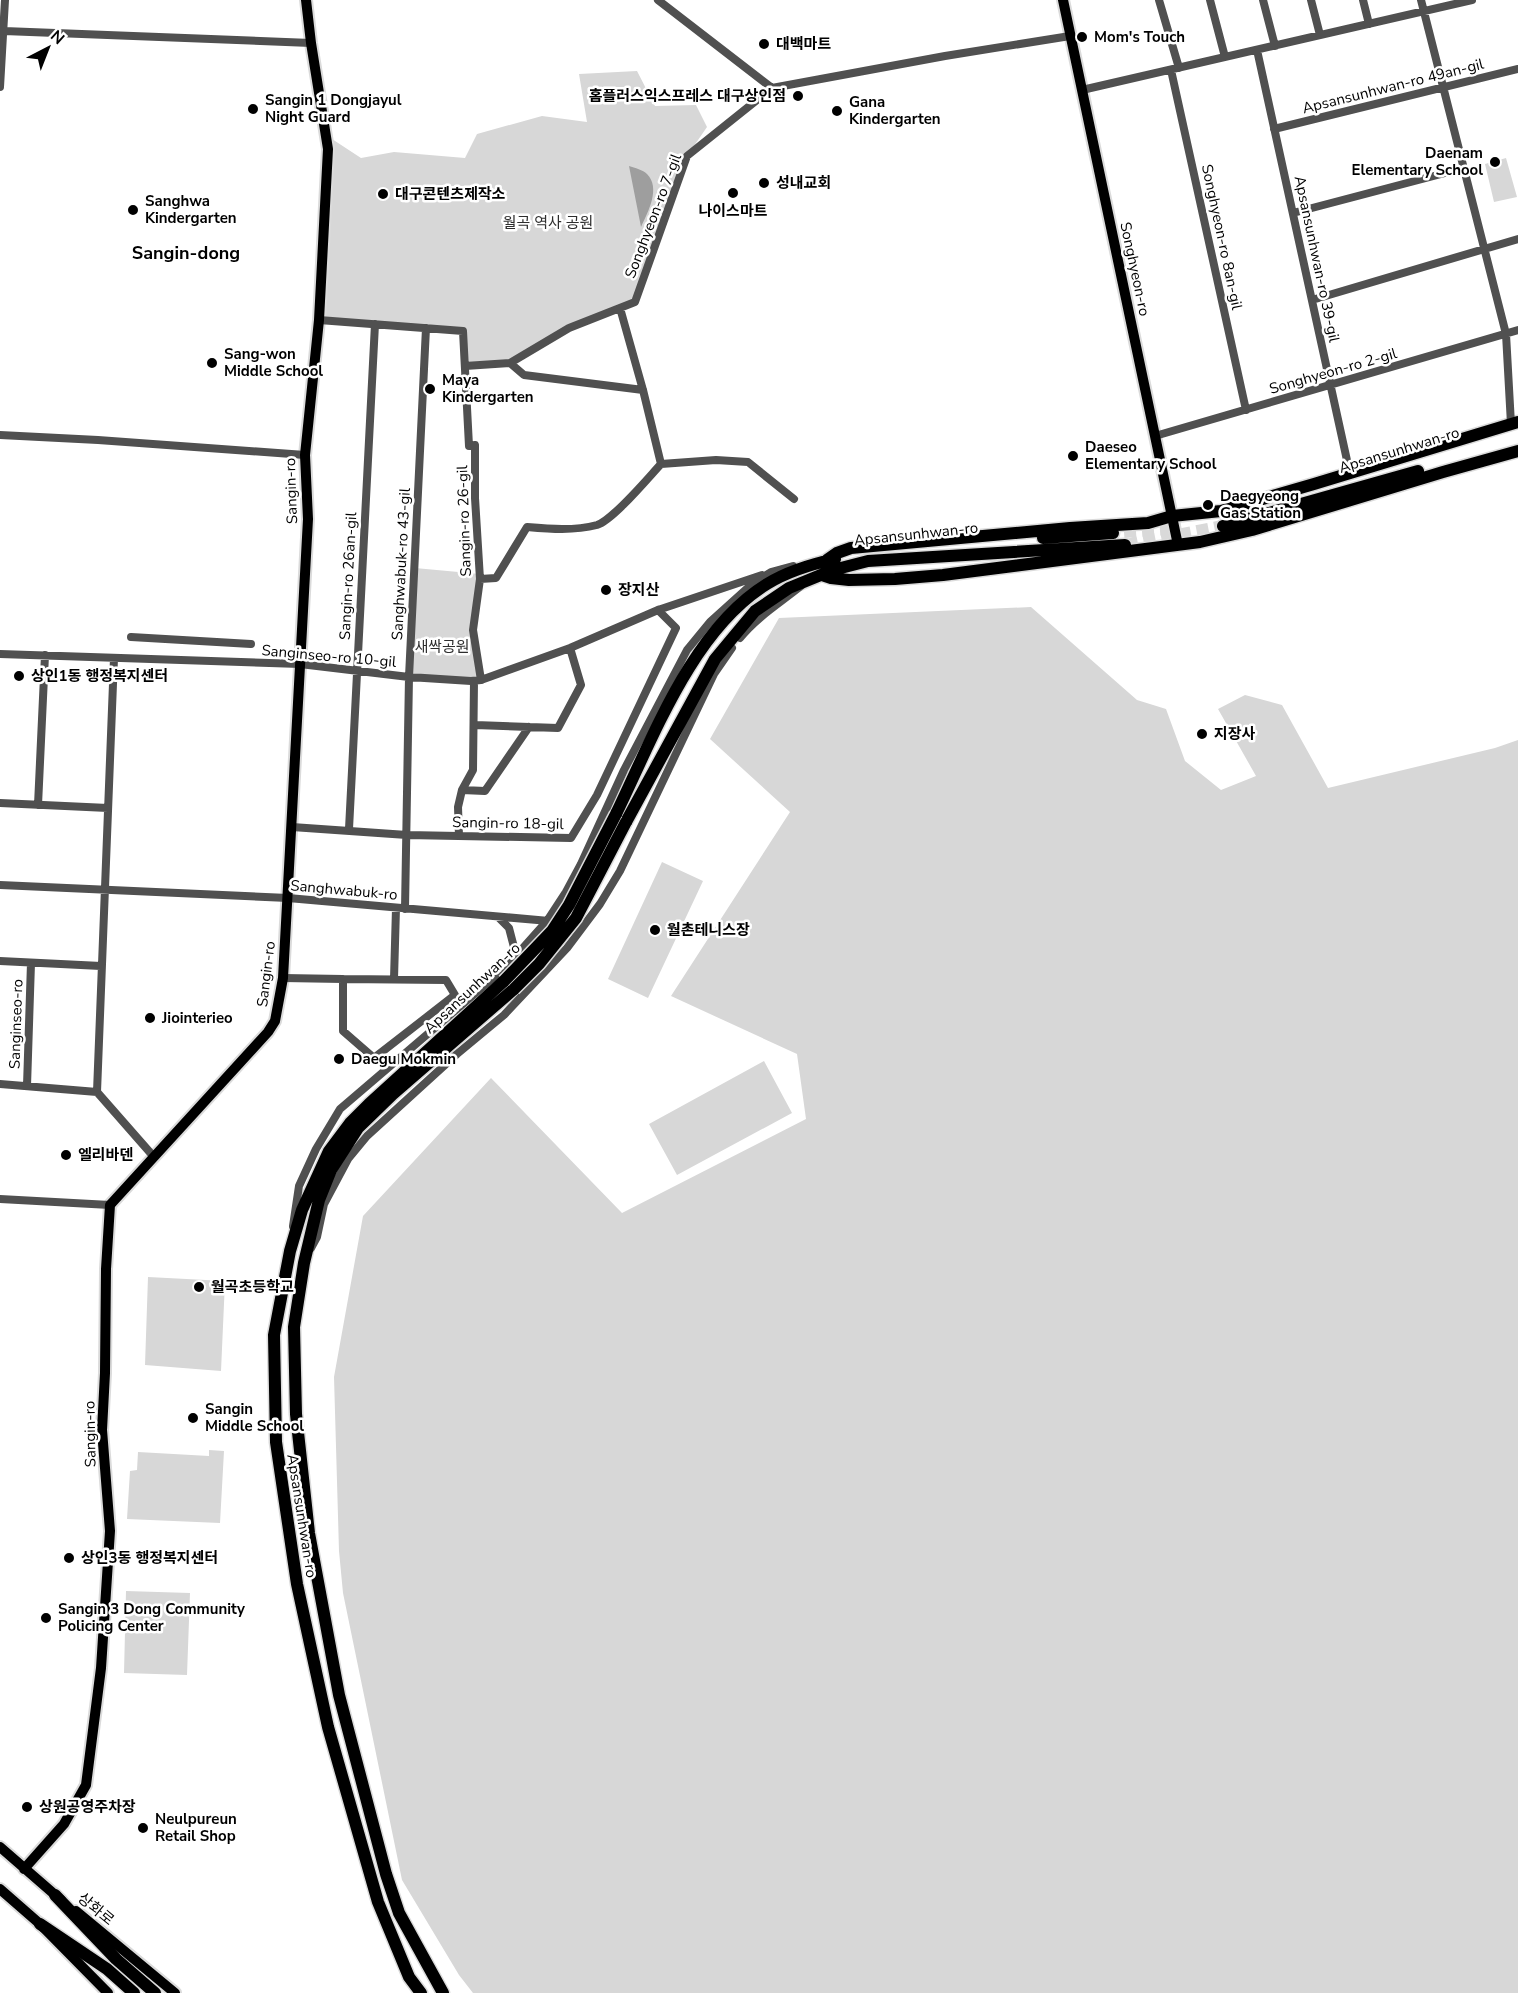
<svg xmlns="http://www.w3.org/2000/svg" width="1518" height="1993" font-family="'Nunito Sans','Noto Sans KR',sans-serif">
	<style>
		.green { fill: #d7d7d7 }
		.water { fill: #9e9e9e }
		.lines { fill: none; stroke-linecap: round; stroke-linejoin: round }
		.highway-tunnel { stroke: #d9d9d9; stroke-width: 12; stroke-dasharray: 12 6; stroke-linecap: butt }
		.major-casing { stroke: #dbdbdb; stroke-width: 14 }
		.highway-casing { stroke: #dbdbdb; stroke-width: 15 }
		.minor { stroke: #505050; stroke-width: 8 }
		.major { stroke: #000; stroke-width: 10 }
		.highway { stroke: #000; stroke-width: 12 }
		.highway-bridge-casing { stroke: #dbdbdb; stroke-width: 15; stroke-linecap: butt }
		.highway-bridge { stroke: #000; stroke-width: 12 }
		.poi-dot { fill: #000; stroke: #fff; stroke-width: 2 }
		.labels { text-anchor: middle; stroke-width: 5; stroke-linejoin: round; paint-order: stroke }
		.poi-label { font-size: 15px; font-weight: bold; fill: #000; stroke: #fff; text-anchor: start }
		.street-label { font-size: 15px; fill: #000; stroke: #fff }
		.park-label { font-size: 15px; fill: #2e2e2e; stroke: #fff }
		.quarter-label { font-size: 18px; font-weight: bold; fill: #000; stroke: #fff }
	</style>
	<rect width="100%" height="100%" fill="#fff"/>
	<!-- green -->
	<path class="green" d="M637,71L655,106L696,105L707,127L687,156L635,302L569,328L510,363L465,366L463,332L319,320L332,139L361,158L394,152L465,158L477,134L542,116L587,122L579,74Z
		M1506,158L1517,197L1494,202L1485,164Z
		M415,568L480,574L473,630L481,680L409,677Z
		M1031,607L1137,700L1166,709L1185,761L1221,790L1256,776L1218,709L1245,695L1282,705L1328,788L1495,748L1518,740V1993H473L459,1975L402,1880L343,1593L339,1551L334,1377L363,1216L491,1078L622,1213L806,1119L797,1054L671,996L790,812L710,739L779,618Z
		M662,862L703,881L648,998L608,979Z
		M764,1061L792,1113L677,1175L649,1124Z
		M148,1277L225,1281L221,1371L145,1365Z
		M209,1450L224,1451L220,1523L127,1519L130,1471L137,1470L138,1452L209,1456Z
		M126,1591L190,1593L187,1675L124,1673Z"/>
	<!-- water -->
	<path class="water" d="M629,166C635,168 643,170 647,174C661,188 648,212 641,227Z"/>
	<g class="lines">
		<!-- highway-tunnel -->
		<path class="highway-tunnel" d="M1124,532L1181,528
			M1126,545L1223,526"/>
		<!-- major casing -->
		<g class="major-casing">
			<path id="major" d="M1063,0L1178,545
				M0,1847L61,1900
				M24,1869L64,1824L86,1785L101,1668L110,1531L102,1430L105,1373L106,1269L110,1205L268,1032L275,1021L283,978L308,519L305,455L319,320L328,149L311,43L306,0
				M0,1889L40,1924L108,1993
				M76,1911L175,1993"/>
		</g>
		<!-- highway casing -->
		<g class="highway-casing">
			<path id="highway" d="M1223,526L1418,471
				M1043,538L1113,533
				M827,560L837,553L851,548L1070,528L1148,523L1172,516L1221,511L1314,484L1518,422
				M822,575L831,578L849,580L895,579L943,575L1200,542L1252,530L1443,472L1518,451
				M616,814C653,738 692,630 767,584C788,571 812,564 835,559
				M626,822L715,659L755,611L789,588L833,570L868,561L1125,545
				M55,1895L116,1959L155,1993
				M40,1924L107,1969L134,1993
				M421,1993L409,1977L378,1902L328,1727L297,1584L276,1442L274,1335L290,1251L302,1210L329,1151L350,1123L369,1104L504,981
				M443,1993L399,1913L386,1874L339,1695L309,1533L296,1414L294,1327L304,1263L319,1200L331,1170L358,1128L393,1094L514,989"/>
		</g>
		<!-- minor -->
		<path class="minor" d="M658,0L772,88
			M1159,0L1179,68
			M1210,0L1225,57
			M1263,0L1275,46
			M1311,0L1320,35
			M1363,0L1369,24
			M1421,0L1506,334L1511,424
			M4,31L311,43
			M1257,50L1350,474
			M1171,70L1246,410
			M0,87L5,0
			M1082,90L1472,0
			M1274,129L1518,69
			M1293,213L1464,168
			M1312,300L1518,239
			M620,308L643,390L661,464
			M319,320L463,331L469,446L475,445V498L480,579L473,630L481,680
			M510,363L524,375L643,390
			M465,366L510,363L569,328L635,302L687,156L772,88L945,56L1070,36
			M0,435L98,440L305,455
			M1155,436L1518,330
			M480,579L496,578L527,527C550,529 574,531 597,525C613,520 648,478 661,464L716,460L748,462L794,499
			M131,637L251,644
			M740,638C757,617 780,603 801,586
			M0,654L300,664L409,677L471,681L481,680L570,648L658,610L762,575
			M114,658L97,1092L154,1157
			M475,725L558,728L581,685L570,648
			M462,790L485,791L529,727
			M0,803L108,808
			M38,805L45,655
			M292,827L407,835L571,838L597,795L676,628L658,610
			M349,829L375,324
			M459,836L458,807L462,790L473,770L474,681
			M0,885L288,898L549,921
			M405,909L409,677L426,328
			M498,917L509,928L516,955
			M0,961L101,966
			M283,978L343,979V1031L374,1058L455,995L446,980L343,979
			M394,979L396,908
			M0,1084L97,1092
			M27,1086L31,963
			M0,1199L110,1205
			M293,1226L299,1186L316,1149L340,1109L506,967L547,921L566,892L581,864L624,770L687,650L710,622L751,585L771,572L793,566
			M311,1248L317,1237L324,1204L348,1159L367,1136L457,1054L504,1015L567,948L600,904L620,871L714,674L732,648"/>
		<!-- major -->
		<use href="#major" class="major"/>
		<!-- highway -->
		<use href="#highway" class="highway"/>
		<!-- highway-bridge casing -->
		<g class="highway-bridge-casing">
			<path id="highway-bridge" d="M504,981L552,931L569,905L616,814
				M514,989L539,964L576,918L626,822"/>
		</g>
		<!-- highway-bridge -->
		<use href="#highway-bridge" class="highway-bridge"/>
	</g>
	<!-- markers -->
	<g class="poi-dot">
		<circle cx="1082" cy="37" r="6"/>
		<circle cx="764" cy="44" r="6"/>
		<circle cx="798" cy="96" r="6"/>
		<circle cx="253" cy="109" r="6"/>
		<circle cx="837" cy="111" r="6"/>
		<circle cx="1495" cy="162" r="6"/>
		<circle cx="764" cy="183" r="6"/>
		<circle cx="733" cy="193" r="6"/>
		<circle cx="383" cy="194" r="6"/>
		<circle cx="133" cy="210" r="6"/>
		<circle cx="212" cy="363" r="6"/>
		<circle cx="430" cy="389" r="6"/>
		<circle cx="1073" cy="456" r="6"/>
		<circle cx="1208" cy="505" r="6"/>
		<circle cx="606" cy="590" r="6"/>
		<circle cx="19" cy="676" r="6"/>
		<circle cx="1202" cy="734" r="6"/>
		<circle cx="655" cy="930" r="6"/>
		<circle cx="150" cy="1018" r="6"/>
		<circle cx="339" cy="1059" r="6"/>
		<circle cx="66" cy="1155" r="6"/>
		<circle cx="199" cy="1287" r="6"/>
		<circle cx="193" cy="1418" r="6"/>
		<circle cx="69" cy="1558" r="6"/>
		<circle cx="46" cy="1618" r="6"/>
		<circle cx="27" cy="1807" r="6"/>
		<circle cx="143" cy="1828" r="6"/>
	</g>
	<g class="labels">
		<!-- poi labels -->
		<g class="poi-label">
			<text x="1094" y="42">Mom's Touch</text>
			<text x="776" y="49">대백마트</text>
			<text x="786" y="101" text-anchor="end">홈플러스익스프레스 대구상인점</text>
			<text x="265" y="105">Sangin 1 Dongjayul<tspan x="265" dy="17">Night Guard</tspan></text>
			<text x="849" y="107">Gana<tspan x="849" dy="17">Kindergarten</tspan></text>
			<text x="1483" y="158" text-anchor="end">Daenam<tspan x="1483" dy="17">Elementary School</tspan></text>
			<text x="776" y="188">성내교회</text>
			<text x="395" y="199">대구콘텐츠제작소</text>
			<text x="145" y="206">Sanghwa<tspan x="145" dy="17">Kindergarten</tspan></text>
			<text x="733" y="216" text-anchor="middle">나이스마트</text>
			<text x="224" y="359">Sang-won<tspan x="224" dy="17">Middle School</tspan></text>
			<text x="442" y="385">Maya<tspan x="442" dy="17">Kindergarten</tspan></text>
			<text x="1085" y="452">Daeseo<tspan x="1085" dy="17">Elementary School</tspan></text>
			<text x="1220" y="501">Daegyeong<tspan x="1220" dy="17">Gas Station</tspan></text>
			<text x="618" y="595">장지산</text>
			<text x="31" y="681">상인1동 행정복지센터</text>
			<text x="1214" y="739">지장사</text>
			<text x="667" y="935">월촌테니스장</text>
			<text x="162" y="1023">Jiointerieo</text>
			<text x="351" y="1064">Daegu Mokmin</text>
			<text x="78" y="1160">엘리바덴</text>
			<text x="211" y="1292">월곡초등학교</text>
			<text x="205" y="1414">Sangin<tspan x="205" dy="17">Middle School</tspan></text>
			<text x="81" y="1563">상인3동 행정복지센터</text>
			<text x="58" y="1614">Sangin 3 Dong Community<tspan x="58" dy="17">Policing Center</tspan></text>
			<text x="39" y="1812">상원공영주차장</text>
			<text x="155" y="1824">Neulpureun<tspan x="155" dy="17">Retail Shop</tspan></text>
		</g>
		<!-- street labels -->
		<g class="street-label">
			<text transform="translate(1393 86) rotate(-14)" y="5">Apsansunhwan-ro 49an-gil</text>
			<text transform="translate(653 216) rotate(-69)" y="5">Songhyeon-ro 7-gil</text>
			<text transform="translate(1222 237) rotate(78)" y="5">Songhyeon-ro 8an-gil</text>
			<text transform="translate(1317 259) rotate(78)" y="5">Apsansunhwan-ro 39-gil</text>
			<text transform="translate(1135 269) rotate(78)" y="5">Songhyeon-ro</text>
			<text transform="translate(1333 371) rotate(-16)" y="5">Songhyeon-ro 2-gil</text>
			<text transform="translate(1399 450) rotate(-17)" y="5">Apsansunhwan-ro</text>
			<text transform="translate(291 491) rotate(-92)" y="5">Sangin-ro</text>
			<text transform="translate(464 521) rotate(-92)" y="5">Sangin-ro 26-gil</text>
			<text transform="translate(916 534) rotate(-6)" y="5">Apsansunhwan-ro</text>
			<text transform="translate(401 564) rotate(-87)" y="5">Sanghwabuk-ro 43-gil</text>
			<text transform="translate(348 576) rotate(-87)" y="5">Sangin-ro 26an-gil</text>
			<text transform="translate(329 656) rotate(5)" y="5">Sanginseo-ro 10-gil</text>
			<text transform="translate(508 823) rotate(1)" y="5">Sangin-ro 18-gil</text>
			<text transform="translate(344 890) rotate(5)" y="5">Sanghwabuk-ro</text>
			<text transform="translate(266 974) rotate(-83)" y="5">Sangin-ro</text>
			<text transform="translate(472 988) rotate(-43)" y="5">Apsansunhwan-ro</text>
			<text transform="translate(16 1024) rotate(-88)" y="5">Sanginseo-ro</text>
			<text transform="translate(90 1434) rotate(-91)" y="5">Sangin-ro</text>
			<text transform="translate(302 1516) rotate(81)" y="5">Apsansunhwan-ro</text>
			<text transform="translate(96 1909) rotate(39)" y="5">상화로</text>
		</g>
		<!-- park labels -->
		<g class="park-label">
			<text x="548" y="228">월곡 역사 공원</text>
			<text x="442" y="652">새싹공원</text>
		</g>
		<!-- quarter labels -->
		<g class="quarter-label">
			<text x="186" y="259">Sangin-dong</text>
		</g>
	</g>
	<!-- north arrow -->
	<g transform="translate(48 48) rotate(42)" stroke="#ffffff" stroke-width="4.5" paint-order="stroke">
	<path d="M0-4.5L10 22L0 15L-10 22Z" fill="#000000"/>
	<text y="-9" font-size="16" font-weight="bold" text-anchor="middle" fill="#000000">N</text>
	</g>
</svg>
